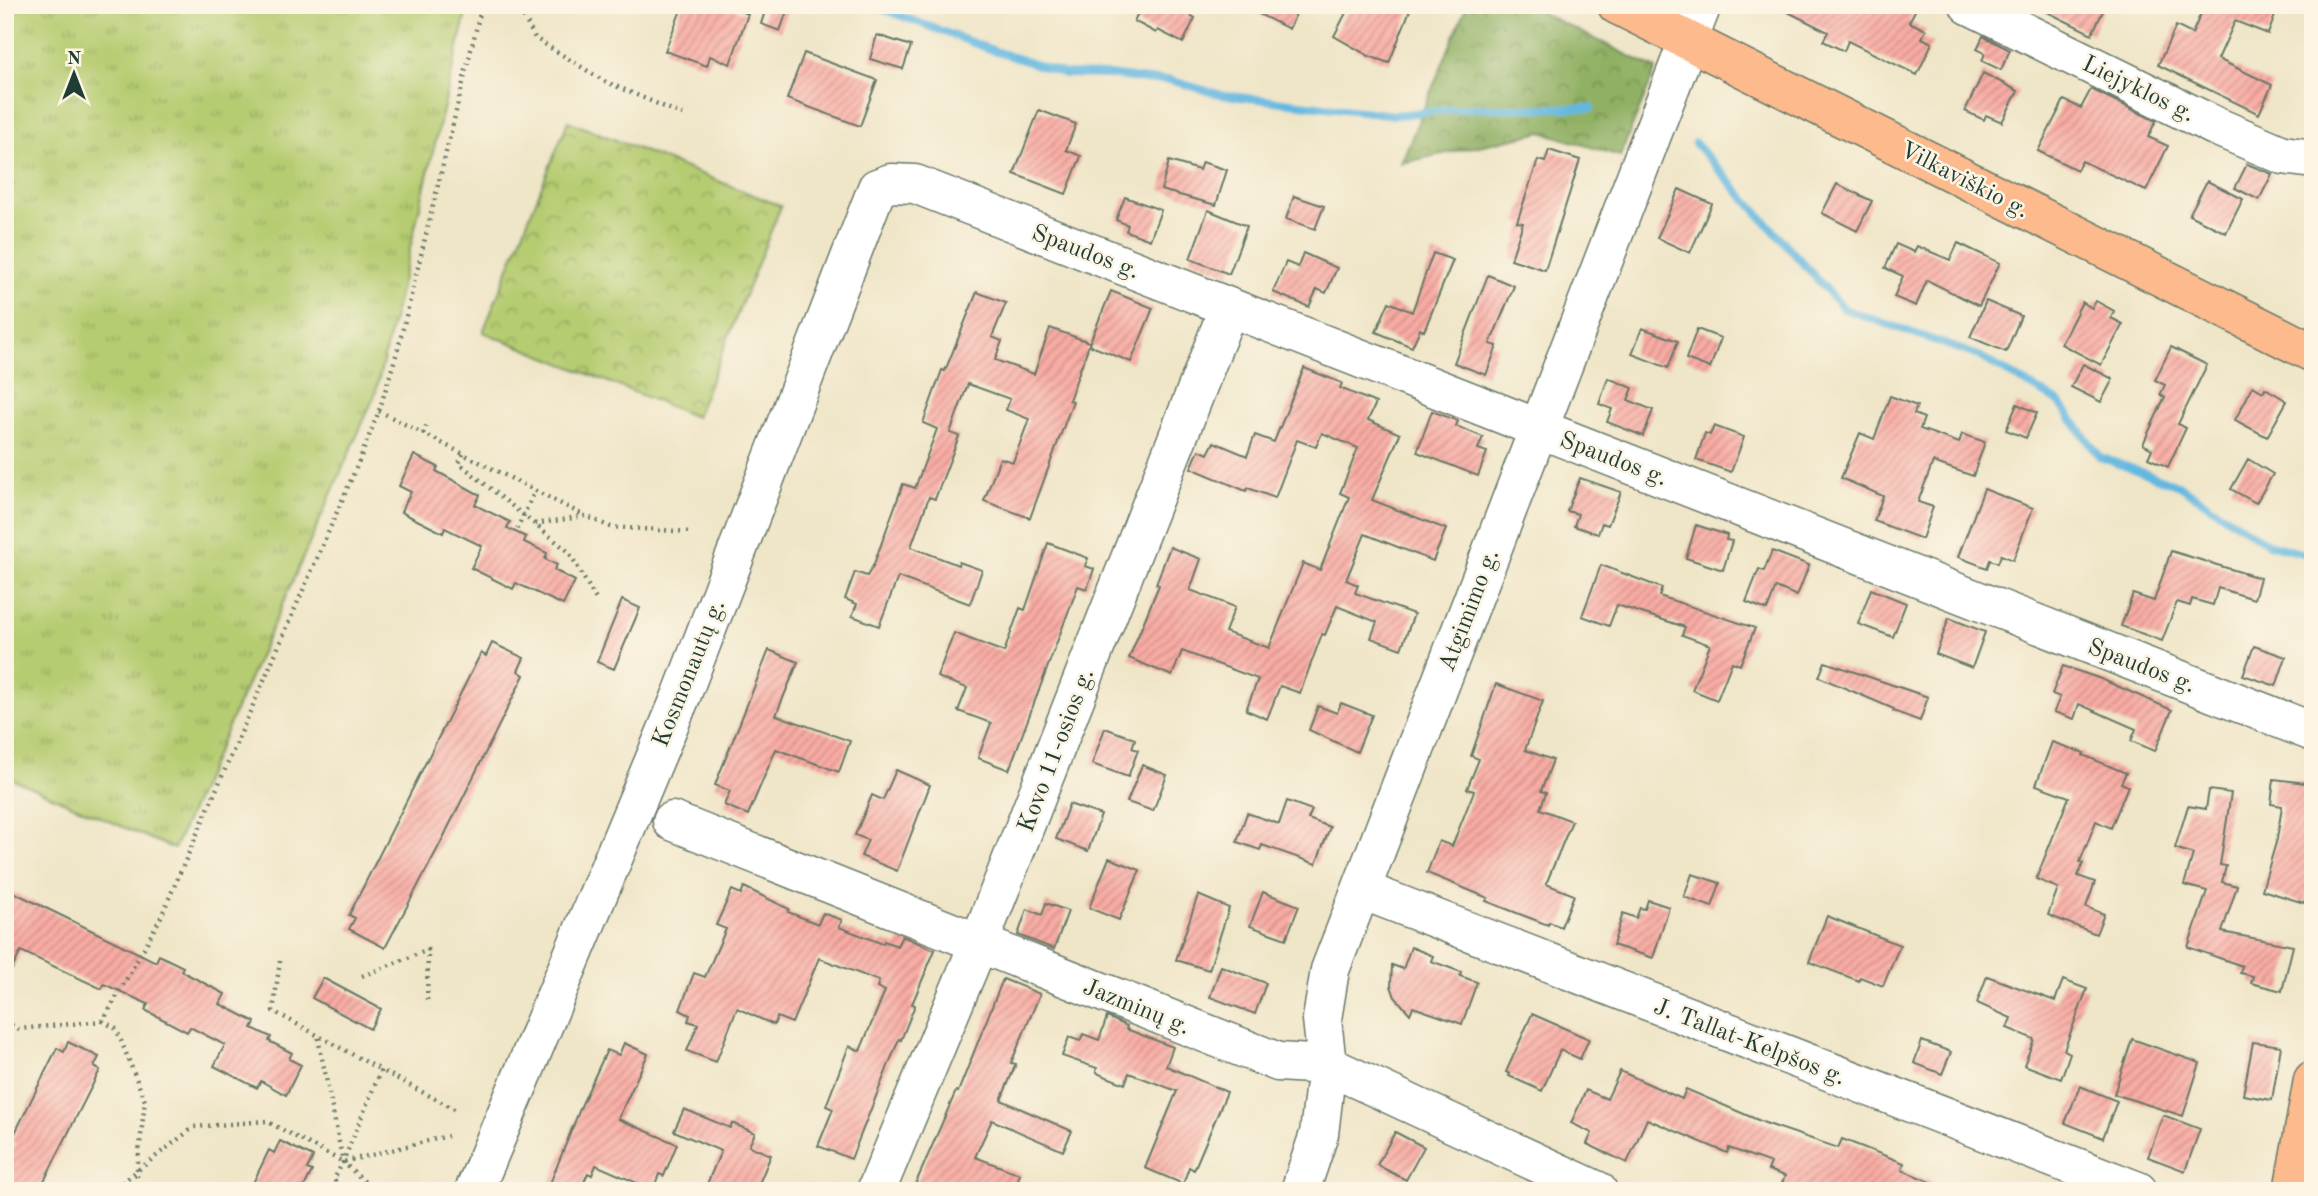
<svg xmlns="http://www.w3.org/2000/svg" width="2318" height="1196" font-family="'Old Standard TT',serif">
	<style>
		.grass { fill: url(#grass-tufts); stroke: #6a8452; stroke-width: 2 }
		.forest { fill: url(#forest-crowns); stroke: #58764c; stroke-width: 2 }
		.park { fill: url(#park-crowns); stroke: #6a8452; stroke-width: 2 }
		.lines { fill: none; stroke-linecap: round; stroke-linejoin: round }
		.stream { stroke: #64b8e0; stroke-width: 8 }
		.building { fill: url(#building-hatch) }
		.minor-casing { stroke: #687867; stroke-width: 41 }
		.major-casing { stroke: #687867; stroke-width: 41 }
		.highway-casing { stroke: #687867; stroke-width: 41 }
		.path { stroke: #687867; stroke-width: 4.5; stroke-dasharray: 2 5; stroke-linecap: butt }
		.minor { stroke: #fff; stroke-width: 38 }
		.major { stroke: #fcba8d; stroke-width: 38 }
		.highway { stroke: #fcba8d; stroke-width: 38 }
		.labels { text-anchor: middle; stroke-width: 5; stroke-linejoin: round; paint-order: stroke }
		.street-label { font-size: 24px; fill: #1f3d34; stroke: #fcf5e5 }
	</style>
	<defs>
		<pattern id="grass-tufts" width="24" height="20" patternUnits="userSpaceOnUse" patternTransform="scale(1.75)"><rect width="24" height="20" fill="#b6cc71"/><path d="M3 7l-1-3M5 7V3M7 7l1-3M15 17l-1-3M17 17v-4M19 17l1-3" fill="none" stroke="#93a75e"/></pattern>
		<pattern id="forest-crowns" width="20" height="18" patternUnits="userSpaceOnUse" patternTransform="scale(1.75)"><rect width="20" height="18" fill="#90b063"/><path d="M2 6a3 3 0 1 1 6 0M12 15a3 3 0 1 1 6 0" fill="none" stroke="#759052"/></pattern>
		<pattern id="park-crowns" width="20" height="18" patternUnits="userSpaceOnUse" patternTransform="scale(1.75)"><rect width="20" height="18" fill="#b6cc71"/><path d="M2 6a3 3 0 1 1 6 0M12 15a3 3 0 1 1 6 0" fill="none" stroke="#93a75e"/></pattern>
		<pattern id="building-hatch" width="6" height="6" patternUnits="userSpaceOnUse" patternTransform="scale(1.75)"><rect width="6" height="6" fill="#f9aca4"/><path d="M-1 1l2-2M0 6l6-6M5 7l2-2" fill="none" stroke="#c98d86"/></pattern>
	</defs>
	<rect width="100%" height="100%" fill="#fcf5e5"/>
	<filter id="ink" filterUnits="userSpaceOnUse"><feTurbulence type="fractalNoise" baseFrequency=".0143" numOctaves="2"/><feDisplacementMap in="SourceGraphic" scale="14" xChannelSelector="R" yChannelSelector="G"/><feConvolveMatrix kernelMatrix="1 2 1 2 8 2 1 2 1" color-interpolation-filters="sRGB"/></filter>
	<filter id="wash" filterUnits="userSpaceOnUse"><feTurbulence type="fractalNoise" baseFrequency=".00686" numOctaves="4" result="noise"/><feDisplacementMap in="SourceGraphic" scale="28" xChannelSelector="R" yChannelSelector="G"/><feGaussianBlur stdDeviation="1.57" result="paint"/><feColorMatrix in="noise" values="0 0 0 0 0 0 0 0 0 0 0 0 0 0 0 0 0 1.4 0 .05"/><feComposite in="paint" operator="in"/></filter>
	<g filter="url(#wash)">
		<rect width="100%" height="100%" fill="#efe5c7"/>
		<!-- grass -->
		<path class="grass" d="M5,5H468L375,395L174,849L5,776Z"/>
		<!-- forest -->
		<path class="forest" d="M1467,5H1526L1656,69L1620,156L1542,132L1401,163Z"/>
		<!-- park -->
		<path class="park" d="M568,121L781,206L696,417L483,332Z"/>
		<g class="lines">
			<!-- stream -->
			<path class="stream" d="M872,5L995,51L1065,74L1109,75L1147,80H1169L1222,95L1395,115L1468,108H1591
				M1695,143L1844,309L1979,356L2059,402L2100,457L2180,486L2268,544L2313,556"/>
		</g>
		<g id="blocks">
			<!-- building -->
			<path class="building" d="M683,5H725L748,14L730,64L710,56L707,66L665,51Z
				M767,5H789L780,31L761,24Z
				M1142,5H1186L1183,11L1195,18L1183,43L1158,30L1156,33L1134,21Z
				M1241,5H1300L1289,29Z
				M1350,5H1412L1389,63L1369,56L1334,36Z
				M1774,5H1918L1909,22L1926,30L1922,38L1932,43L1917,75L1848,41L1844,51L1823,41L1828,32Z
				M2033,5H2106L2092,34Z
				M2198,5H2279L2268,34L2235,21L2218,59L2272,85L2259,114L2158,65L2176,26L2192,34L2203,9L2198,7Z
				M877,35L911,46L903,69L870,59Z
				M1983,36L2010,50L2001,70L1982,61L1985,53L1977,49Z
				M804,53L877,80L860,126L787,99Z
				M1983,73L2018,91L2002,122L1986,115L1984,120L1965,111Z
				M2091,89L2156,121L2148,137L2168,146L2146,191L2082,161L2077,170L2038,151L2064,100L2081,108Z
				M1039,110L1076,124L1066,150L1081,156L1066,194L1014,174Z
				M1549,150L1580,160L1545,270L1511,259L1523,223L1517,222L1538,160L1545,162Z
				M1169,161L1199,170L1202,162L1227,170L1216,205L1161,190Z
				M2247,164L2272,174L2259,200L2235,188Z
				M2207,181L2243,199L2226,233L2189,215Z
				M1837,184L1872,201L1857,231L1822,213Z
				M1679,189L1712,204L1690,253L1657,238Z
				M1294,196L1324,206L1315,229L1286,219Z
				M1125,197L1161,210L1150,240L1126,231L1128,225L1116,220Z
				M1208,210L1247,226L1229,274L1190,259Z
				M1958,243L2000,263L1979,306L1927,280L1916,306L1894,297L1903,276L1885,268L1896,244L1914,252L1917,246L1950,260Z
				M1303,253L1337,268L1326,293L1317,289L1309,307L1273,292L1286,262L1298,267Z
				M1433,253L1453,260L1424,331L1420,329L1412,347L1376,332L1389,302L1412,312Z
				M1488,275L1514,286L1490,344L1497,346L1486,375L1454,363Z
				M1111,291L1153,308L1131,362L1089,345L1069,400L1073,401L1030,518L984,501L1000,458L1013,462L1029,419L1006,410L1010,399L968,384L950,433L959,436L935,499L929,497L911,547L958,565L959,562L982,570L970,604L898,577L879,626L852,616L857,604L845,599L855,572L867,576L874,564L903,484L915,488L937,429L923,423L942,370L945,371L977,292L1006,303L992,337L1002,341L995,360L1034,374L1050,328L1089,342V344Z
				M1986,301L2021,316L2006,352L1970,337Z
				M2096,301L2114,311L2111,318L2123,324L2101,365L2061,344L2082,302L2092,308Z
				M1642,328L1678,341L1668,368L1632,354Z
				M1697,329L1721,338L1710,368L1686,359Z
				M2171,347L2207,365L2178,424L2186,428L2168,467L2148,458L2152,449L2143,444L2165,397L2160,395L2165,385L2155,380Z
				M2083,364L2113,379L2101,402L2071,387Z
				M1304,368L1342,383L1340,388L1376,403L1368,420L1400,434L1372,500L1446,529L1433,561L1365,534L1346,580L1358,585L1355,593L1414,614L1401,649L1371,638L1377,622L1337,606L1325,635L1322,634L1300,693L1280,686L1267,719L1246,710L1258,679L1182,651L1172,676L1129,658L1159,585L1156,584L1170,547L1201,559L1190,590L1235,607L1225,632L1269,648L1303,563L1320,570L1349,497L1340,493L1358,448L1322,433L1316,447L1297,440L1275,498L1248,488L1246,491L1191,468L1199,450L1208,454L1214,442L1247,456L1255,435L1274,442Z
				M1608,378L1633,388L1628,400L1653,410L1643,436L1607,422L1612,409L1599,404Z
				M2253,386L2263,392L2265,388L2287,401L2267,437L2235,420Z
				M1890,396L1917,406L1914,414L1924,418L1920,429L1959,443L1962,434L1985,442L1973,476L1933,462L1918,502L1933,507L1922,539L1874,521L1883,496L1841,478L1860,433L1874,439Z
				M2017,404L2037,413L2026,438L2006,430Z
				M1432,411L1458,421L1456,426L1483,437L1478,449L1487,452L1478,476L1417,452Z
				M1714,426L1744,437L1731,472L1696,460L1705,433L1710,435Z
				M414,455L438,467L436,471L480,495L475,505L510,522L507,528L526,537L524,542L547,553L545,559L557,565L554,570L575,581L563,605L516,583L513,589L471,568L482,546L445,528L443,533L401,512L411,492L399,486Z
				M2248,459L2273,474L2256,503L2231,489Z
				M1580,478L1621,492L1608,525L1602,523L1598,534L1574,526L1578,514L1567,511Z
				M1984,489L2033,508L2013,560L2001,555L1998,563L1990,560L1987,568L1958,557Z
				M1696,525L1727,535L1726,540L1732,541L1723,570L1686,558Z
				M1048,543L1088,558L1085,566L1094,569L1087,589L1078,586L1009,770L978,758L991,723L958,711L967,688L937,677L954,633L1004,652L1020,608L1025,610Z
				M1772,551L1809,565L1797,596L1776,587L1767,610L1746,602L1759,569L1764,571Z
				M2171,551L2260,578L2254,599L2218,588L2213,605L2192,599L2190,606L2177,602L2162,641L2121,626L2133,594L2154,601Z
				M1601,565L1662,588L1659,596L1755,628L1740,665L1732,662L1717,700L1692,690L1710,645L1682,635L1685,627L1617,605L1609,626L1582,616Z
				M1871,589L1906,603L1893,637L1858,624Z
				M622,600L640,608L614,669L597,662Z
				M1949,618L1985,632L1972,668L1936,654Z
				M492,643L524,658L518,671L524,675L439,846L385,948L349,929L355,918L349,915L481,653L486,656Z
				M2254,646L2286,657L2276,686L2243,675Z
				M769,650L798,662L776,715L850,741L839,772L776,749L748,815L724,805L730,791L715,785Z
				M1825,662L1928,697L1920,721L1893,711L1894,709L1819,677Z
				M2063,666L2101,679L2172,710L2155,751L2131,741L2136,729L2079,704L2074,719L2054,712L2060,697L2052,694Z
				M1496,684L1543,701L1525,750L1553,760L1541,791L1546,793L1540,809L1572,821L1546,884L1574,895L1561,927L1549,922L1548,925L1486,901L1488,898L1427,873L1439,841L1452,846L1474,791L1467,789L1479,759L1471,756Z
				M1341,703L1372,715L1357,752L1309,730L1318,706L1337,713Z
				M1105,728L1135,739L1132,748L1138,750L1128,777L1092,764Z
				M2052,742L2084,753L2083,755L2126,773L2121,783L2128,786L2111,828L2096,821L2080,862L2083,863L2078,876L2095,882L2086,907L2104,914L2096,934L2048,915L2058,888L2036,879L2069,797L2036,785Z
				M1142,765L1167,775L1153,811L1127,802Z
				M896,770L930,785L897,871L861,856L868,840L855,835L872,795L883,800Z
				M2274,779L2313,784V894L2307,893L2304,903L2262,890L2277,839L2282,806L2271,804Z
				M2209,790L2231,793L2220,865L2226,866L2222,882L2237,886L2222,932L2293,946L2282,991L2251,983L2253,976L2240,973L2242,966L2188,947L2207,891L2184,885L2193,854L2175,848L2188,806L2206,809Z
				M1287,801L1312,810L1308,819L1330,827L1316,864L1262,845L1260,850L1237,842L1247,813L1279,824Z
				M1069,804L1101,815L1088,851L1056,839Z
				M1109,858L1140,870L1119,920L1089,908Z
				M1692,874L1720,883L1712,907L1684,897Z
				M744,887L789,909L788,912L818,924L823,913L842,920L839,927L883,944L884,941L897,946L902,936L935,950L912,1004L915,1005L901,1040L899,1039L851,1159L818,1146L833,1109L826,1106L849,1046L860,1051L885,991L877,987L879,981L819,958L792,1023L777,1017L774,1025L737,1008L716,1062L687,1051L698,1024L688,1021L690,1015L680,1010L694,973L705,977L726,929L716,925L732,890L741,894Z
				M5,888L156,962L159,955L183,967L181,971L225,994L220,1004L255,1022L252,1028L271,1037L269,1041L292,1053L289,1059L301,1065L286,1095L261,1081L257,1088L214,1066L225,1045L190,1027L187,1032L145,1010L148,1004L104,984L102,989L21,951L5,983Z
				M1263,892L1299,906L1286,939L1250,926Z
				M1198,895L1229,908L1209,970L1176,960Z
				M1648,900L1669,907L1653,958L1613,945L1623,913L1636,918L1640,908L1645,909Z
				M1046,903L1068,911L1054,949L1018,935L1027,909L1042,915Z
				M1827,916L1900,945L1883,986L1860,977L1859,981L1809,962Z
				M1411,947L1433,956L1431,961L1461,972L1460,976L1477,982L1462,1024L1413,1007L1410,1014L1395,997L1391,986L1392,965L1403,969Z
				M1221,966L1266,983L1255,1014L1210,997Z
				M1987,976L2055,1001L2063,980L2087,989L2064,1050L2070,1053L2061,1079L2024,1065L2034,1039L2007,1028L2011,1018L1977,1003Z
				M323,978L381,1009L370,1029L312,998Z
				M1003,979L1040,994L1011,1063L1016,1064L1001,1100L1072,1131L1063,1151L992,1120L975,1157L1020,1174L1014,1191H927L915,1185L956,1091L958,1092Z
				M1532,1014L1589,1039L1580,1059L1560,1050L1542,1091L1509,1076L1510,1074L1506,1072Z
				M1107,1017L1127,1026L1126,1029L1173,1047L1166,1066L1227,1092L1194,1170L1189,1167L1183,1184L1145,1168L1177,1091L1129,1073L1125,1084L1099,1074L1096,1071L1097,1068L1062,1056L1069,1037L1080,1041L1083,1034L1099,1040Z
				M2132,1039L2200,1063L2183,1116L2114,1094Z
				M1922,1041L1951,1052L1942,1074L1914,1063Z
				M68,1042L99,1057L94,1067L100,1070L39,1191H5V1164L15,1143L11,1141L57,1048L64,1052Z
				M2253,1042L2281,1046L2272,1100L2243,1095Z
				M624,1043L648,1054L618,1119L677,1144L664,1176L659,1174L653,1190L596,1165L592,1175L588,1173L580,1191H547L582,1104L607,1050L619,1055Z
				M1620,1071L1682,1099L1686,1089L1765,1123L1838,1148L1842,1139L1904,1163L1902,1170L1952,1191H1779L1785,1176L1768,1170L1771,1163L1729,1148L1727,1153L1647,1119L1627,1163L1587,1144L1592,1133L1571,1123L1586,1090L1607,1099Z
				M2080,1086L2117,1101L2103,1138L2065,1123Z
				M684,1109L730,1128L732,1123L755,1133L749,1146L771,1155L756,1191H704L721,1151L674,1131Z
				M2163,1115L2200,1129L2185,1171L2148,1157Z
				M1395,1132L1424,1147L1406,1180L1377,1165Z
				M280,1141L313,1157L307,1169L312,1171L302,1191H263L252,1185L269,1150L274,1153Z"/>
		</g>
	</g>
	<g filter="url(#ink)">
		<use href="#blocks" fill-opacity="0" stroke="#687867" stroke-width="2"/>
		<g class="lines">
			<!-- minor casing -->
			<g class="minor-casing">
				<path id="minor" d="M1969,5L2215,126L2283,155L2313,159
					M672,821L1278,1062L1327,1065L1598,1191
					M1362,890L2138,1191
					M474,1191L682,694L877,188L891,183L915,184L2313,732
					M876,1191L979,943L1229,307
					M1300,1191L1319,1134L1327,1065L1322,1019L1330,970L1702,5"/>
			</g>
			<!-- major casing -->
			<g class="major-casing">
				<path id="major" d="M2293,1191L2313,1080"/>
			</g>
			<!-- highway casing -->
			<g class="highway-casing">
				<path id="highway" d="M1617,5L2313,353"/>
			</g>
			<!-- path -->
			<path class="path" d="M517,5L535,38L604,81L686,116
				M379,411L585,516
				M423,434L427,424
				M463,454L459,463L569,552L598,603
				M535,524L585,516L611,527L692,532
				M517,529L535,491
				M280,961L273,1011L381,1070
				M362,976L428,950L427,1005
				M5,1022L19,1029L103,1021
				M318,1038L343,1162L334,1179L339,1188
				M111,1191L194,1127L266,1121L343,1162L448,1136
				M137,1191V1170L145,1101L118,1033L115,1028L103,1021L160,919L357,466L379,411L398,349L482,5
				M375,1191L343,1162L381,1070L458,1111"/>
			<!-- minor -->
			<use href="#minor" class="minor"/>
			<!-- major -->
			<use href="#major" class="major"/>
			<!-- highway -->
			<use href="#highway" class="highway"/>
		</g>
	</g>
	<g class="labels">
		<!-- street labels -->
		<g class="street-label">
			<text transform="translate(2139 88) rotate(26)" y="8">Liejyklos g.</text>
			<text transform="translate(1965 179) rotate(27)" y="8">Vilkaviškio g.</text>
			<text transform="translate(1086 251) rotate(21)" y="8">Spaudos g.</text>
			<text transform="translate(1614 458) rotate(21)" y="8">Spaudos g.</text>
			<text transform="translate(1468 610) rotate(-69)" y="8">Atgimimo g.</text>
			<text transform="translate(2142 665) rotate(21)" y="8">Spaudos g.</text>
			<text transform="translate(688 673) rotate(-68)" y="8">Kosmonautų g.</text>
			<text transform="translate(1055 750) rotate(-69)" y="8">Kovo 11-osios g.</text>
			<text transform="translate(1137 1006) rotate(22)" y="8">Jazminų g.</text>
			<text transform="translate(1750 1041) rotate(21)" y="8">J. Tallat-Kelpšos g.</text>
		</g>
	</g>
	<!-- margin -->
	<rect width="2318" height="1196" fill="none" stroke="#fcf5e5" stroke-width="28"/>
	<!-- north arrow -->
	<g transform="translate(74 74)" stroke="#fcf5e5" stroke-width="5" paint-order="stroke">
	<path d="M0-5L12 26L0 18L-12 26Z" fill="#1f3d34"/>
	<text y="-10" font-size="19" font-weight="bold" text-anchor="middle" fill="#1f3d34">N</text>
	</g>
</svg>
